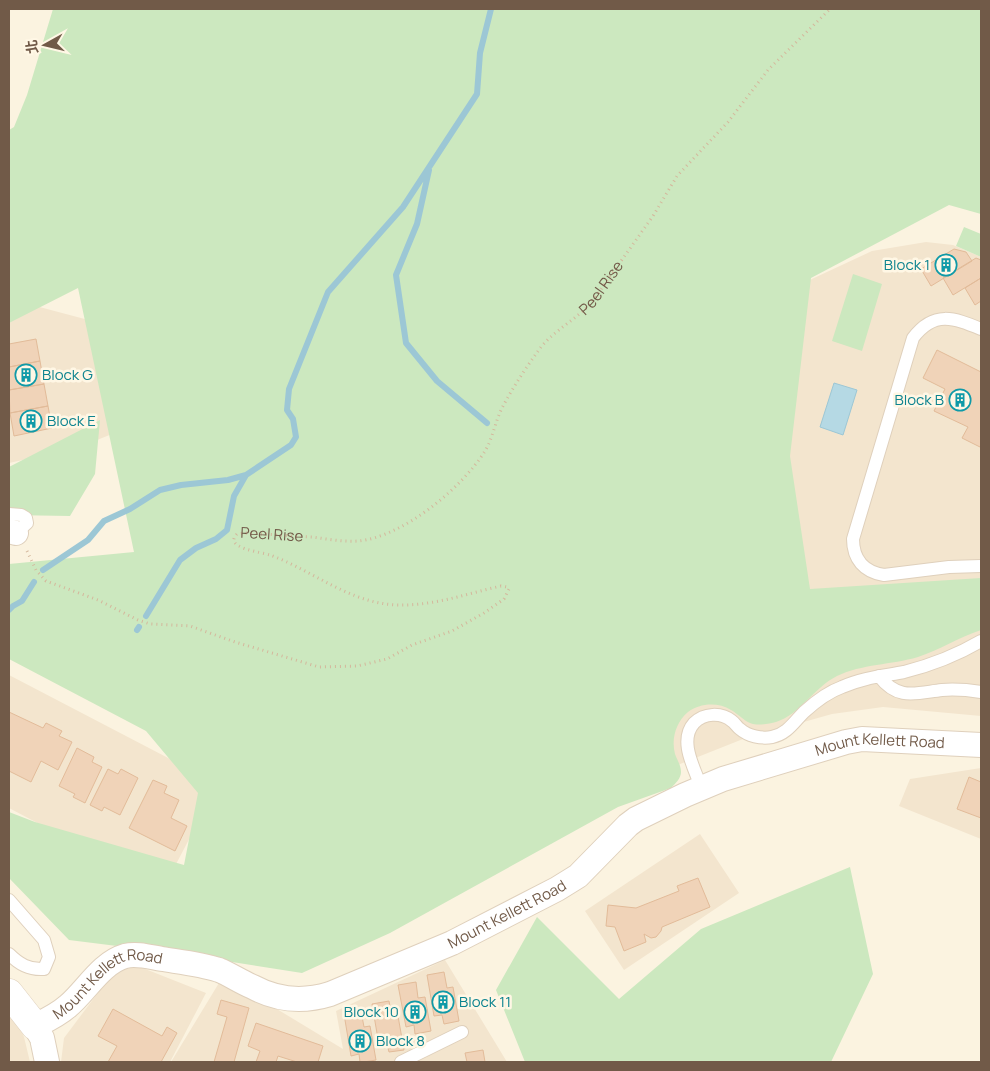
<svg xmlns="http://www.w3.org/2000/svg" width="990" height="1071" font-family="Manrope,'Noto Sans TC',sans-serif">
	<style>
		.residential { fill: #f3e5ce }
		.green { fill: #cce8bf }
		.water { fill: #b5d9e4; stroke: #9cc7d5 }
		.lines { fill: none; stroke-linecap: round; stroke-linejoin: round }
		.stream { stroke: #9cc7d5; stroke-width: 6 }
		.building { fill: #f0d3b8; stroke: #e2bb99 }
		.service-casing { stroke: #dfd0bc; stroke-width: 14 }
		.minor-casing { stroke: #dfd0bc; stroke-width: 26 }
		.tertiary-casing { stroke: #dfd0bc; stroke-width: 29 }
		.path { stroke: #d4b79c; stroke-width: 3; stroke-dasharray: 1 4; stroke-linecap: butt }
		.service { stroke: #fff; stroke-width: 12 }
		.minor { stroke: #fff; stroke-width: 24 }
		.tertiary { stroke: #fff; stroke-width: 28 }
		.labels { text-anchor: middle; stroke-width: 5; stroke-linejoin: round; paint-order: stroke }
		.culture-label { font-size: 15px; fill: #0d838f; stroke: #fff7e5; text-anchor: start }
		.street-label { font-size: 15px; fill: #715a48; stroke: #fff7e5 }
	</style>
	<rect width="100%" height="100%" fill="#fbf3e0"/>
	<!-- residential -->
	<path class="residential" d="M926,242L953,245L981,257V716L883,707L832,714L743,739L645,778L527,412L872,251Z
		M32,305L96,322L127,428L77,448L9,463V309Z
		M9,675L218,784L163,889L9,808Z
		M981,768V839L899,806L910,779Z
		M700,834L739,893L624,970L585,911Z
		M445,960L507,1062H171L222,978L257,997L343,1049L336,1011Z
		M130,963L206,993L170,1062H61L64,1038L118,966Z
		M9,1012L19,1026L24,1037L30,1062H9Z"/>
	<!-- green -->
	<path class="green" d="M53,9H981V214L949,205L811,278L790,456L810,589L981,578V630C959,637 940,650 918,657C891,665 862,664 837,676C813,688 801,714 776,722C769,724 757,726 750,723C743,720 737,713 731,710C718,702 700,703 688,712C676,722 671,739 675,754C677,760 681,765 681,772C681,778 676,783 671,788L618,807L390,933L302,973L181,954L69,940L9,878V812L35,822L184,865L198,793L146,731L9,659V564L134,552L78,288L9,323V130L14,127L27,95Z
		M964,227L981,234V257L956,246Z
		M853,274L882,284L862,351L832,341Z
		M100,420L95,474L70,516L9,515V467Z
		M850,867L873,974L831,1062H525L496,990L537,917L619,999L701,929Z"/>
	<!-- water -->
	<path class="water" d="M834,383L857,390L843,435L820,427Z"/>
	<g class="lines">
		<!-- stream -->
		<path class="stream" d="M429,170L417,224L396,275L406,343L437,381L487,423
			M43,570L88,540L104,521L130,509L160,490L181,485L228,480L246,475L291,445L296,437L293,419L287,410L289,389L328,292L403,207L477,94L480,53L491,9
			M9,610L13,606L22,601L34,582
			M146,616L180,560L196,548L216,539L227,530L234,496L246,475
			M137,630L139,627"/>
	</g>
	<!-- building -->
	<path class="building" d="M954,249L966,252L972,261L931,286L921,269Z
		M976,258L981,260V278L953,295L943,278Z
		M981,278V301L975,305L965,288Z
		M36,339L40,361L9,367V344Z
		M937,350L981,372V444L980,447L962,438L968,427L934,411L945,389L923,378Z
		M40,361L44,384L9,390V367Z
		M44,384L48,406L10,413L9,390Z
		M48,406L52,428L14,436L10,413Z
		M9,712L43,728L46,723L62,731L59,736L72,742L58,770L41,761L31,782L9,771Z
		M77,748L94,757L92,762L102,767L85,803L73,797L75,794L59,786Z
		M108,769L118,774L121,769L138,778L120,815L104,807L102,811L90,805Z
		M969,777L981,782V818L957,809Z
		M153,780L167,786L164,793L179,800L171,818L187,826L175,851L129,828Z
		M698,878L710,907L662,927L661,931L656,937L651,938L644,934L646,942L624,951L615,927L606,926L608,905L636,908L679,891L677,886Z
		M444,972L447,988L453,987L459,1021L444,1024L442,1015L434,1016L427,975Z
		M416,982L418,998L425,997L431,1031L415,1034L414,1025L406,1027L398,985Z
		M221,1000L249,1008L234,1062H214L227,1017L217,1014Z
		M389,1001L392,1017L398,1016L404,1050L389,1052L387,1044L379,1045L372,1004Z
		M113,1009L162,1036L167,1027L177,1033L161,1062H108L117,1046L98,1036Z
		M361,1011L364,1027L370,1026L376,1060L364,1062H360L359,1054L351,1056L344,1014Z
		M256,1023L323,1046L318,1062H297L278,1056L276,1062H256L260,1051L248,1046Z
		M483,1050L485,1062H467L465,1053Z"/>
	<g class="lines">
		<!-- service casing -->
		<g class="service-casing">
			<path id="service" d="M981,329C954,318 934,310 913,338L853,539C853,559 864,572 884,575L949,567L981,566
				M9,514L21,515L26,518L27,523L16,533
				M879,676C898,701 916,693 942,690C955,689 968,690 981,692
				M701,787C695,769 678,741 694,723C704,713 721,712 732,721C735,723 737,727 740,729C748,736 761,739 772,737C787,734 794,722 804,712C815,702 828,692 842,687C862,678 883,676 904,672C932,665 957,655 981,641
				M9,900L44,940L49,957L44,969C29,970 19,964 9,954
				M401,1062L462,1032"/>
		</g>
		<!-- minor casing -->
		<g class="minor-casing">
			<g id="minor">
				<path d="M9,531L16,533"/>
				<path id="s2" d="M47,1062L42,1038L35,1026C47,1020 58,1015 68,1006C86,991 101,963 125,956C137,953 150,957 162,959C181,962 201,964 219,970C231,975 241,982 253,987C277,1000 304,1002 330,994L452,943L557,889L578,876L628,825L636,819L685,795L723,779L846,742L862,739L981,745"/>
			</g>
		</g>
		<!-- tertiary casing -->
		<g class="tertiary-casing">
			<path id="tertiary" d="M9,993L35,1026"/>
		</g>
		<!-- path -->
		<path class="path" id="s1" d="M27,551L36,570L46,581L98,600L138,620L150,624L190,626L235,642L319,667L357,666L387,659L412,645L452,631L484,613L504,599L509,589L507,587L501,586C466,594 433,606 397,605C349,603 314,571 270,555C261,552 223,548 237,534L244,533C267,534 290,536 312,537C327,539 343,542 358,541C403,537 462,488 485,451C493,438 495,422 502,408C513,387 527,366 541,347C556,329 577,319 592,302L653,216L677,176L728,122L768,70L830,9"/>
		<!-- service -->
		<use href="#service" class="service"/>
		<!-- minor -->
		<use href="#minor" class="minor"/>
		<!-- tertiary -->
		<use href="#tertiary" class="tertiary"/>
	</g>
	<!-- icons -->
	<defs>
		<g id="building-ring" transform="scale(1.125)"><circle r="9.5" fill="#fff7e5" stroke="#0f9aa8" stroke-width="1.5"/><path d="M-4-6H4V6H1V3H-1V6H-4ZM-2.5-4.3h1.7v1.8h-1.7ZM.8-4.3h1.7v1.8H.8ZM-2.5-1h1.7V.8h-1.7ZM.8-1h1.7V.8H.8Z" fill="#0f9aa8"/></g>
	</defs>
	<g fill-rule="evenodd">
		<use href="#building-ring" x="946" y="265"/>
		<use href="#building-ring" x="26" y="375"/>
		<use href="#building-ring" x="960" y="400"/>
		<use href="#building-ring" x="31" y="421"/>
		<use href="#building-ring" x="443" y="1002"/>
		<use href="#building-ring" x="415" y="1012"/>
		<use href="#building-ring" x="360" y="1041"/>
	</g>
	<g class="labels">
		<!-- culture labels -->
		<g class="culture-label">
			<text x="930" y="270" text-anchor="end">Block 1</text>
			<text x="42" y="380">Block G</text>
			<text x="944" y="405" text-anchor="end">Block B</text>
			<text x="47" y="426">Block E</text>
			<text x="459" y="1007">Block 11</text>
			<text x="399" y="1017" text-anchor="end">Block 10</text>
			<text x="376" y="1046">Block 8</text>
		</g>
		<!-- street labels -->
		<g class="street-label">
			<text dy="5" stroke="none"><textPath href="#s1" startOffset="1321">Peel Rise</textPath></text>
			<text dy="5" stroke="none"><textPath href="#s1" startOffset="871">Peel Rise</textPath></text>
			<text dy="5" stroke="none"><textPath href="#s2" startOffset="981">Mount Kellett Road</textPath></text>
			<text dy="5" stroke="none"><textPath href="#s2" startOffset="561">Mount Kellett Road</textPath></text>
			<text dy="5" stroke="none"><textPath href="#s2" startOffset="126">Mount Kellett Road</textPath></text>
		</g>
	</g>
	<!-- border -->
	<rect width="990" height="1071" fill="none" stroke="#715a48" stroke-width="20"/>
	<!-- north arrow -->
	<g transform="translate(45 45) rotate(262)" stroke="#fff7e5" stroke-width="4" paint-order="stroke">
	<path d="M0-4L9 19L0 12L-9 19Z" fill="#715a48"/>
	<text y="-8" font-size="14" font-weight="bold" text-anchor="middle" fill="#715a48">北</text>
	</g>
</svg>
